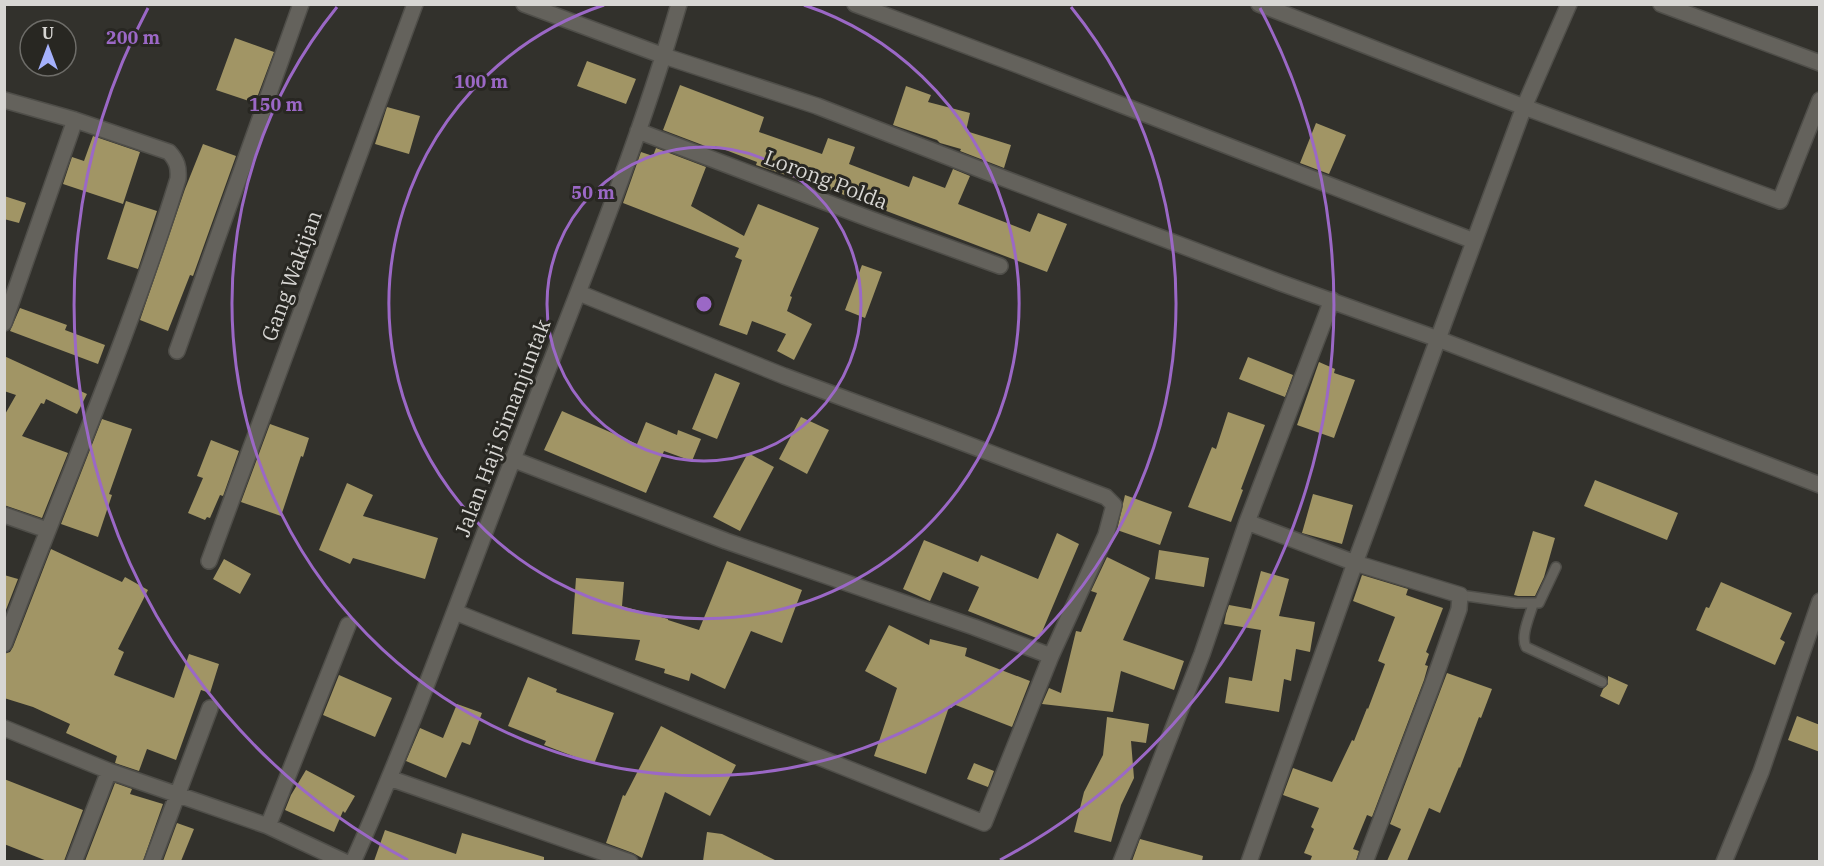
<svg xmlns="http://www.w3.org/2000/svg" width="1824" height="866" font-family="'IBM Plex Serif',serif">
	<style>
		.building { fill: #a19565 }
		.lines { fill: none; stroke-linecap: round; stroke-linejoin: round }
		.service-casing { stroke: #4f4e49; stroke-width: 12 }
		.minor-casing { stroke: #4f4e49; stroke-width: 18 }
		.service { stroke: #64625c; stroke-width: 9 }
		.minor { stroke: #64625c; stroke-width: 15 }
		.ring { fill: none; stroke: #9b68c6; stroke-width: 3 }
		.labels { text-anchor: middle; stroke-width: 6; stroke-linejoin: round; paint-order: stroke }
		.street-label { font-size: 21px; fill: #d7d6d3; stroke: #282722 }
		.centre { fill: #9b68c6; stroke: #282722; stroke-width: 3 }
		.ring-label { font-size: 18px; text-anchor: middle; font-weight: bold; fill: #9b68c6; stroke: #282722; stroke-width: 6; stroke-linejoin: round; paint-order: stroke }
	</style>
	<rect width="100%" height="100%" fill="#32312c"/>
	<!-- building -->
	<path class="building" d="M235,38L274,52L255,103L216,90Z
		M587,61L636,79L626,104L577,86Z
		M680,85L764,117L759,132L822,154L828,138L855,147L849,164L909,187L913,176L945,188L953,169L970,176L958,204L1030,232L1038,213L1067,224L1047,272L839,193L756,165L757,162L715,146L713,149L663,130Z
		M906,86L931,95L928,102L970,113L966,131L1011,145L1004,168L960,151L961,149L940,143L937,140L893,125Z
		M387,107L420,116L409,154L375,144Z
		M1316,123L1346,135L1329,174L1300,163Z
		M93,136L140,152L123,204L63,184L72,157L84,161Z
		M203,144L236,156L193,276L190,275L168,331L140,320L185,189Z
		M656,148L706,167L691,206L744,236L758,204L819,228L790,296L792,297L787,311L812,324L794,360L777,351L786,334L752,321L747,335L719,325L742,260L735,257L739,248L623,203L641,152L653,156Z
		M4,196L26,203L19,223L4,219Z
		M126,201L157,211L138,269L107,259Z
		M862,265L882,272L865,318L845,310Z
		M20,308L67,325L65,330L105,345L98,364L10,331Z
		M4,356L87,394L77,414L46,399L44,404L41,403L22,436L68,453L42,518L4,505V416L16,395L4,391Z
		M1248,357L1293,375L1285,397L1239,379Z
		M1319,362L1335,369L1334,373L1355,380L1334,438L1297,425Z
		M715,373L740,383L717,439L692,429Z
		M562,411L637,444L646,422L677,435L678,430L701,439L692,461L664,451L646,493L544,450Z
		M1228,412L1265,425L1241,489L1243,490L1231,522L1188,507L1212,447L1216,449Z
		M801,417L829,430L807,474L779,459Z
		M102,419L132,429L109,494L112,495L98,537L61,524Z
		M270,424L309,438L303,457L301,456L281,516L241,502Z
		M211,440L239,451L223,496L220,495L210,518L207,517L205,520L188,513L203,478L197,476Z
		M748,453L774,467L740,531L713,517Z
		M1595,480L1678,513L1667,540L1584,506Z
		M347,483L373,495L363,516L438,538L425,579L353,558L350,564L319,550Z
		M1313,494L1353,505L1342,544L1302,533Z
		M1125,495L1172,512L1160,545L1117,530Z
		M1533,531L1555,538L1544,577L1535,596H1518L1514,595Z
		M1057,533L1079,544L1039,639L968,611L979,587L943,572L930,601L903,589L924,540L978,562L981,555L1038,579Z
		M51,549L122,582L125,577L148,590L118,649L124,652L114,675L174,698L189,654L219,664L210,693L201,690L176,760L147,749L139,771L115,763L117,756L66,733L70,724L33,707L4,698V654L10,652L13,647Z
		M1159,550L1209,558L1204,587L1155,579Z
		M1107,557L1150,578L1123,640L1184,661L1174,690L1121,671L1113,712L1042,704L1049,688L1061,693L1076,631L1081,632L1097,593L1091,591Z
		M224,559L251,574L240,594L213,579Z
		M727,561L802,590L782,643L751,631L725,689L691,673L689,681L664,673L665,669L635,660L640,640L572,634L576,578L624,582L622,606L668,619V620L699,630Z
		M1261,571L1289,579L1279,616L1315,622L1310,652L1296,649L1291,681L1284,679L1279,712L1225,703L1229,677L1252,681L1261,630L1224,624L1226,614L1229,605L1251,609Z
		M4,575L18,579L4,615Z
		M1362,575L1408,589L1406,595L1443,608L1426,652L1429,654L1425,665L1428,666L1424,680L1372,817L1367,815L1353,849L1359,851L1356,861H1310L1312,856L1304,853L1314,829L1311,827L1319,808L1283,795L1293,768L1332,782L1352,740L1354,741L1367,708L1368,709L1385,664L1378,661L1395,617L1353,601Z
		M1721,582L1792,613L1780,639L1785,642L1775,665L1696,630L1706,607L1709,608Z
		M889,625L929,645L930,639L967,648L965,656L1030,681L1012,727L953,704L952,708L949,707L926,774L874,756L897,688L865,671Z
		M1447,673L1492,689L1481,718L1479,717L1460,768L1459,767L1440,813L1429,808L1407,861H1387L1401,829L1390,824Z
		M339,675L392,698L375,737L323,715Z
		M1608,676L1628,685L1619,705L1600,696L1603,689L1608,684Z
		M528,677L557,689L556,692L614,713L594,764L544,745L546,741L508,726Z
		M457,704L482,713L470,745L462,742L446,778L406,761L420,728L443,738Z
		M1797,716L1820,725V752L1788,740Z
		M1107,717L1149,724L1146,743L1131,741L1134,778L1121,805L1111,842L1074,832L1084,792L1103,755Z
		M661,726L736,765L710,816L665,792L642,858L633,853L606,843L623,795L625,796Z
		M974,763L994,771L988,787L967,779Z
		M306,770L355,796L345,813L343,811L334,832L285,810L291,795Z
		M4,779L83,810L64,861H47L4,844Z
		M115,783L132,789L130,794L163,804L143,861H85Z
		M177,823L194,829L181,861H163Z
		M385,830L456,854L462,833L544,857V861H374Z
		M707,832L722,834L777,861H703Z
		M1140,839L1203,856L1202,861H1132Z"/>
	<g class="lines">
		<!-- service casing -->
		<g class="service-casing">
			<path id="service" d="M1460,595L1516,603H1539L1556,567
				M1533,604C1530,616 1520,636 1526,647L1602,682"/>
		</g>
		<!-- minor casing -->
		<g class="minor-casing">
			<path id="minor" d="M524,4L664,56L817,106L987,172L1281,283L1438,339L1820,485
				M855,4L1026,68L1474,241
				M1259,4L1524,107L1780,201L1820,100
				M1661,4L1820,63
				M4,100L75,120L169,152C177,161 179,167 178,179C129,338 62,489 4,644
				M638,131L870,219L1000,266
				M4,323L75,120
				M177,351L301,4
				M512,459L726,541L974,627L1051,656L1106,535L1114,505L1106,497L935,432L784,376L579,293
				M4,515L47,530
				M1247,522L1355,563L1460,595L1459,609L1433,683L1365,862
				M209,561L415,4
				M455,612L984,823L1051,656
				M4,728L109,771L268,826L345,862
				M389,778L630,862
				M268,826L348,625
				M74,862L109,771
				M152,862L210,708
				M353,862C412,730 461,593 513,459C571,308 634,160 679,4
				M1121,862L1202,654L1247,522L1332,300
				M1249,862L1355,563L1438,339L1524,107L1569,4
				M1724,862L1761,772L1820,601"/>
		</g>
		<!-- service -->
		<use href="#service" class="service"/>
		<!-- minor -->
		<use href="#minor" class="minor"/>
	</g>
	<!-- distance rings -->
	<g class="ring">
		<circle cx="704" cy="304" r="157"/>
		<path d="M804 5A315 315 0 1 1 604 5"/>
		<path d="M1071 7A472 472 0 1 1 337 7"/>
		<path d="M408 860A630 630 0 0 1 148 8M1260 8A630 630 0 0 1 1000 860"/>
	</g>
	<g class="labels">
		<!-- street labels -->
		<g class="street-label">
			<text transform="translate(826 180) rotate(21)" y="7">Lorong Polda</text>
			<text transform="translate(292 276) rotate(-70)" y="7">Gang Wakijan</text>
			<text transform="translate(503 428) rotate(-69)" y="7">Jalan Haji Simanjuntak</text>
		</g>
	</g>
	<circle cx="704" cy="304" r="9" class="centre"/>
	<g class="ring-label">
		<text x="133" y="44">200 m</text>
		<text x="481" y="88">100 m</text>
		<text x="276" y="111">150 m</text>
		<text x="593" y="199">50 m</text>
	</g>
	<!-- border -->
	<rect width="1824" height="866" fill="none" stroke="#d7d6d3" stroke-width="12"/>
	<!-- north arrow -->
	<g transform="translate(48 48)"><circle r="28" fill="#282722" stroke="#6e6d69" stroke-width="1.5"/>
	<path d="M0-4.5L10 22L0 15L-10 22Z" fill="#a5b1fc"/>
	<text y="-9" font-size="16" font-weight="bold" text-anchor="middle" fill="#d7d6d3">U</text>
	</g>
</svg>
